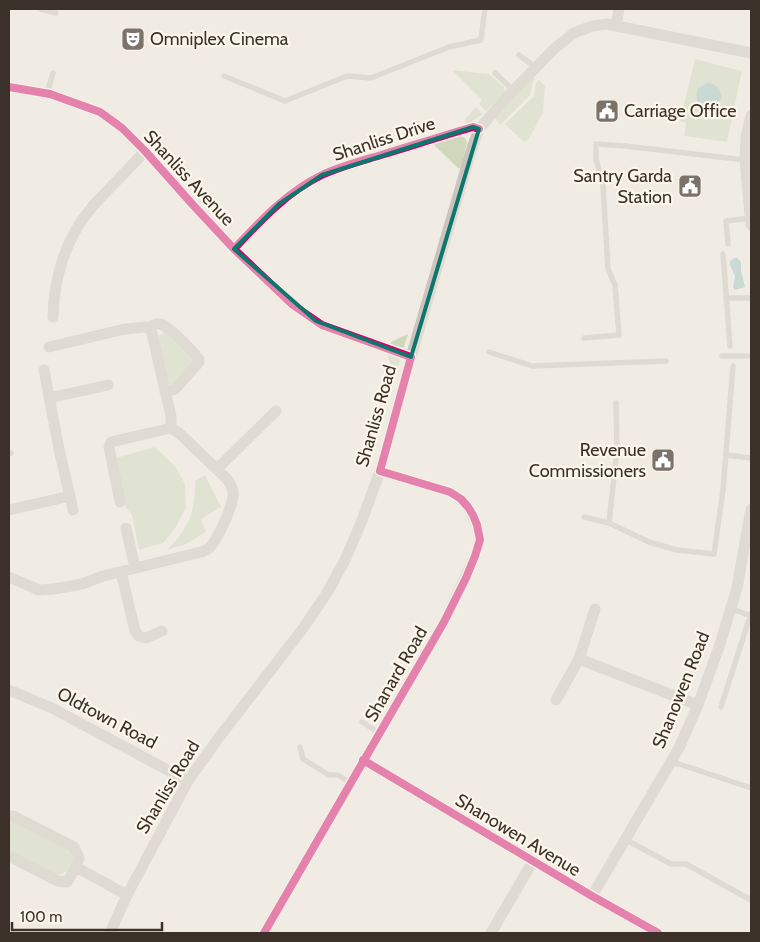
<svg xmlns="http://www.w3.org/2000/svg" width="760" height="942" font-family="Cabin,sans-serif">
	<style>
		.green { fill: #cfd8bc }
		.water { fill: #9dc1c4 }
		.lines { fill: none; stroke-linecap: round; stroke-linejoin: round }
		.lane { stroke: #cac4bc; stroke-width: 5.5 }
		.street { stroke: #cac4bc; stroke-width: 11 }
		.cycleway-casing { stroke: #fcf6eb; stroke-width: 11 }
		.cycleway { stroke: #d6006c; stroke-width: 8 }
		.marked { fill: none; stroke: #0f766e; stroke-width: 4; stroke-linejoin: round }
		.labels { text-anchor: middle; stroke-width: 4.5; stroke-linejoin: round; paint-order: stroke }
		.poi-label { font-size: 18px; fill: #3c3129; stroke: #fcf6eb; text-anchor: start }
		.street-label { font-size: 18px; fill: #3c3129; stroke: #fcf6eb }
	</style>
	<rect width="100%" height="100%" fill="#f0ece4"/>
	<!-- green -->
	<path class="green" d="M695,59L742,71L727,142L684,136L686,123L680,121Z
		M452,70L489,74L504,87L505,92L486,111L479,104L482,100Z
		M533,78L535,79L533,81L530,95L500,125L494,117Z
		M539,80L545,86L543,112L529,139L524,142L505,124L534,96L536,83Z
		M476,107L483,114L471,122L466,123L465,119Z
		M460,136L465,138L467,142L461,169L458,168L435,146V143Z
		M162,328L195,359L173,385L169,384L166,380L158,335L163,334Z
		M408,334L404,347L399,348L391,344V342Z
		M388,354L399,358L400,360L396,375L388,358Z
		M155,447L175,466L185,484L186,508L174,530L163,543L139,550L132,515L123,504L116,458Z
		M205,475L221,507L201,519L206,532L186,544L167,550C189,528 195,513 195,481Z
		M13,822L68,848C79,861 71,873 56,875L9,852V823Z"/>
	<!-- water -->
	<path class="water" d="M709,82L719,88L722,97L719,103L706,101L707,106L704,109C695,103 696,99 697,89Z
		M734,258H737L741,262V271L745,287L735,290L733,288L735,276L730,265V261Z"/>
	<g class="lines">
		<!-- lane -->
		<path class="lane" d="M41,9L56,13
			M519,55L535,67
			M495,73L513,90
			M224,76L285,101L347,76L371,78L449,47L481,40L485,9
			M47,93L53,73
			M728,244L726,221L750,218
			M723,254L730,346
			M726,298H751
			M584,338L619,335L615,285L608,269L603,186L596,159V144L625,146L745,160
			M489,352L532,366L666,361
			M722,356H751
			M9,453H11
			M726,455L751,458
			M584,517L609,523L649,542L677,550L714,554L723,490L733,366
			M609,523L617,450L616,403
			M731,610L738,611L751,616
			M721,707L751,613
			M362,722L379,733
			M300,747L303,759L329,775H338L350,783
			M670,763L679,764L751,788
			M624,840L632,843L671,864H686L751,900"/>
		<!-- street -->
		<path class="street" d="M616,26L619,9
			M9,87L50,94L100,112L122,128L145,151L193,205L234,249L293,305L322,325L411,357
			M751,116L746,137L745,160L751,225
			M234,249C260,221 288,191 322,175C341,166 361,161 381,155C411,146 442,136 473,127L479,129
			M53,317C54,277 66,238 92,207C109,188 128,170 145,151
			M149,328C152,326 156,323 160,324C169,325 192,351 199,359V362L175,389L165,392
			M49,347L125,329L146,327L151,329L171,416V428
			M44,370L59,449L73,510
			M49,398L108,385
			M217,469L276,411
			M9,510L70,496
			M126,528L135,568
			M121,572L135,631L139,636L146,638L162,631
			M9,577L39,590L54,589L82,584L103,576L201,552C202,552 208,549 208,549C217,542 234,504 233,493C233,487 230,483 227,479L179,433L171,428L111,442L109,447L120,502
			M579,659L698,705
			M9,690L52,708L188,781
			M556,700L579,659L595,609
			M363,760L592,896L658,933
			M9,816H13L74,847L79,858L76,867L67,882L58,881L9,856
			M76,867L127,895
			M592,896L679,748L698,705L719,647L737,588L751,509
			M110,933L127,895L188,781L217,740L304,627L327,593L345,560L361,523L380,471L411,357L472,148L479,129L506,98L555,48L574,33L592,26L607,24L751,53
			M264,933L444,622L475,556L480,540L477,525L468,507L461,499L450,492L380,471
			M491,933L533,861"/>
		<!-- cycleway casing -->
		<g class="cycleway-casing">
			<path id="cycleway" d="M9,87L50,94L100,112L122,128L145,151L193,205L234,249L293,305L322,325L411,357L380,471L450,492L461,499L468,507L473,515L477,525L480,540L475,556L466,578L444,622L264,933
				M234,249C260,221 288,191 322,175C341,166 361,161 381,155C411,146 442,136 473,127L479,129
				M363,760L592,896L658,933"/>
		</g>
		<!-- cycleway -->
		<use href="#cycleway" class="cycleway"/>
	</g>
	<!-- marked area -->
	<path d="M0 0H760V942H0ZM473,127L479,129L411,357L316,321L234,249L279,204L322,175Z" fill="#f0ece4" fill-opacity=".55" fill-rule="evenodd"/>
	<path class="marked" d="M473,127L479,129L411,357L316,321L234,249L279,204L322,175Z"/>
	<!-- icons -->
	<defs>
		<g id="theatre-square" transform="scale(1.25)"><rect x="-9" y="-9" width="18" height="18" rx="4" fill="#7b726a" stroke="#fcf6eb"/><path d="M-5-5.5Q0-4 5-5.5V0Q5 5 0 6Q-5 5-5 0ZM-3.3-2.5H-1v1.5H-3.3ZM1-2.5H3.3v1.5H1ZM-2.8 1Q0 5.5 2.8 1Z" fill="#fff"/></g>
		<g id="civic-square" transform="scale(1.25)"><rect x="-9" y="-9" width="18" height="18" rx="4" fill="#7b726a" stroke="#fcf6eb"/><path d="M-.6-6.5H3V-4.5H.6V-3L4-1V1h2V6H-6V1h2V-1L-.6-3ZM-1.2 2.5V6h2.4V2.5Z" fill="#fff"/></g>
	</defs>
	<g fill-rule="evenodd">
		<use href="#theatre-square" x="133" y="39"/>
		<use href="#civic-square" x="607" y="111"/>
		<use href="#civic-square" x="690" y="186"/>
		<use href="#civic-square" x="663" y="460"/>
	</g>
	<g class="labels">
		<!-- poi labels -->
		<g class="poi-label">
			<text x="150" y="45">Omniplex Cinema</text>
			<text x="624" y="117">Carriage Office</text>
			<text x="672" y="182" text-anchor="end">Santry Garda<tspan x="672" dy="21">Station</tspan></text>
			<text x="646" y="456" text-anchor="end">Revenue<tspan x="646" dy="21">Commissioners</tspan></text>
		</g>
		<!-- street labels -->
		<g class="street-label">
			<text transform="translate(384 139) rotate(-18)" y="6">Shanliss Drive</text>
			<text transform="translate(189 178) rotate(47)" y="6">Shanliss Avenue</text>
			<text transform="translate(376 416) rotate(-74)" y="6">Shanliss Road</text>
			<text transform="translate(396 674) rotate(-60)" y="6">Shanard Road</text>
			<text transform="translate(681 690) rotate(-68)" y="6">Shanowen Road</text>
			<text transform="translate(107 718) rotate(28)" y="6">Oldtown Road</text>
			<text transform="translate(168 787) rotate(-59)" y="6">Shanliss Road</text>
			<text transform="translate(518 835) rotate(31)" y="6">Shanowen Avenue</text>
		</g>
	</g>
	<!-- border -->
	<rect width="760" height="942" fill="none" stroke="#3c3129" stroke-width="20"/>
	<!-- scale -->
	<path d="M12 922v8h150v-8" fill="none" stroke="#3c3129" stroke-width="2.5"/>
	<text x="20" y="922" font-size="15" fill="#3c3129" stroke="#fcf6eb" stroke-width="4" paint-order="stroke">100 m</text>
</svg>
